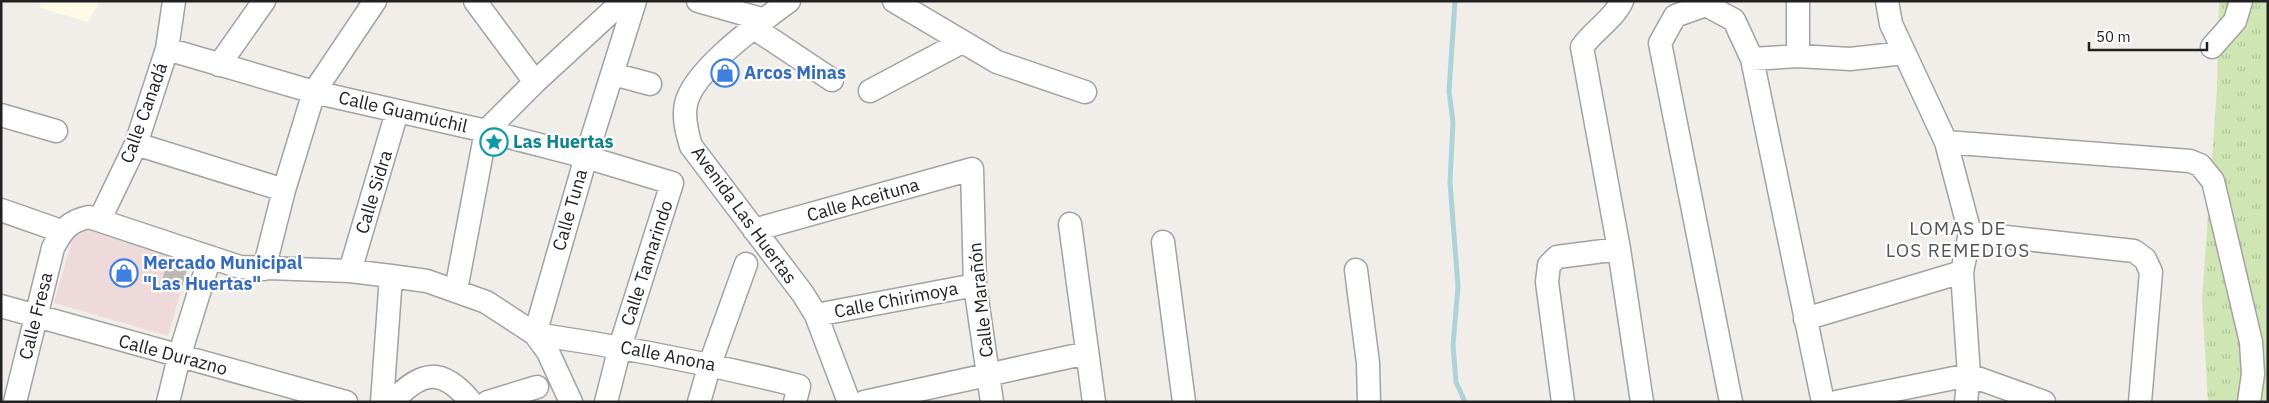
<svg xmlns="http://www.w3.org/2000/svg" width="2269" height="403" font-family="'IBM Plex Sans',sans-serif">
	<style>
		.commercial { fill: #efdadb }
		.education { fill: #fdfbe6 }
		.grass { fill: url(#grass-tufts) }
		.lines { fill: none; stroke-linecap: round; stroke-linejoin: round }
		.stream { stroke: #aed2da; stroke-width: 5 }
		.building { fill: #beb7b2 }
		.minor-casing { stroke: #a2a2a2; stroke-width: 25 }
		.minor { stroke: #fff; stroke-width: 22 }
		.labels { text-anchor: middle; stroke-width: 4.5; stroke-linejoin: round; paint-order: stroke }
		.shop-label { font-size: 18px; font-weight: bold; fill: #366cbe; stroke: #fff; text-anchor: start }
		.street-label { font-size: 18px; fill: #212121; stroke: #fff }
		.culture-label { font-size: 18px; font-weight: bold; fill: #0d838f; stroke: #fff; text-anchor: start }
		.neighbourhood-label { font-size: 19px; letter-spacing: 1px; fill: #545454; stroke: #fff }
	</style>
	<defs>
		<pattern id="grass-tufts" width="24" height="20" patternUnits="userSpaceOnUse" patternTransform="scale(1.25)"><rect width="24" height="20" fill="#cfe5b4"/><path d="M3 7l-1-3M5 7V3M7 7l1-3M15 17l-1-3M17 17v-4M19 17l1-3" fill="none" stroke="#b1c49a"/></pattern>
	</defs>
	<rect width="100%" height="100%" fill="#f1eee9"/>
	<!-- commercial -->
	<path class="commercial" d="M77,223L191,256L168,336L54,303Z"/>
	<!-- education -->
	<path class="education" d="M39,1H100L88,22L41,8Z"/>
	<!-- grass -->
	<path class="grass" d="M2219,1H2268V402H2208L2202,299L2217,88Z"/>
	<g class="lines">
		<!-- stream -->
		<path class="stream" d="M1455,1L1449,91L1453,122L1450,182L1458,287L1453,345L1456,382L1465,402"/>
	</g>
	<!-- building -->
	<path class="building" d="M171,249L191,256L181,290L161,284Z"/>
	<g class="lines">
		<!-- minor casing -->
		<g class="minor-casing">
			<path id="minor" d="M475,1L535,82
				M635,1L586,157L535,334C624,347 712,364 799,386L795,402
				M698,1L765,20
				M789,1C761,22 693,70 686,104C683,118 687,133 691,146L803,294L816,315L849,402
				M894,1L997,62L1085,92
				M1622,1C1614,19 1593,31 1582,47L1619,249L1642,402
				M1887,1L1891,24L1946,142L1970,233L1962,272L1969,375L1966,402
				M754,28L832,80
				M2212,47L2235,21L2241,1
				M167,49L314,92L486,131L586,157L672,183L620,347L606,402
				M1798,56V1
				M1752,59L1798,56L1850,59L1904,53
				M219,65L264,1
				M613,74L650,84
				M870,91L962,42
				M1,115L56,131
				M486,131L535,82L623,1
				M1946,142L2190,161L2200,165L2213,181L2251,342L2253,374L2249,402
				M136,144L284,190
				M1,210L61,231
				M100,219L136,144L167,49L174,1
				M1070,224L1094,402
				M754,230L972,169L975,285L992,402
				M1970,233L2134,251L2145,259L2151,272L2140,402
				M1163,242L1184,402
				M264,269L284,190L314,92L375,1
				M1356,270L1368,363L1369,402
				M350,271L397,112
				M456,290L486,131
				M1,306L346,402
				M816,315L975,285
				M1805,319L1962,272
				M15,402L53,248C62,230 69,221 89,217L240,267L350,271L391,276L427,281L486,302L535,334L548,352L571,402
				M168,402L179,357L210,257
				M382,402L391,276
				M392,402C422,370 442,367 471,402
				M488,402L537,387
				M699,402L710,364L746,264
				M864,402L1087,353
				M1563,402L1547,282L1549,265L1557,257L1619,249
				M1731,402L1660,43L1675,16L1706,5L1734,20L1752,59L1823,402
				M1836,402L1969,375L2044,402"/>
		</g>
		<!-- minor -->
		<use href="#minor" class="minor"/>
	</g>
	<!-- icons -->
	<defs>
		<g id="shop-ring" transform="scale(1.4375)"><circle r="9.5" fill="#fff" stroke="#3f7fe0" stroke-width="1.5"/><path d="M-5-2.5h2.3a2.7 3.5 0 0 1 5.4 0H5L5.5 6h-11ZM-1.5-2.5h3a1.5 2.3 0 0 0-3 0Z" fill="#3f7fe0"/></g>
		<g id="sight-ring" transform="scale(1.4375)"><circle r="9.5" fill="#fff" stroke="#0f9aa8" stroke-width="1.5"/><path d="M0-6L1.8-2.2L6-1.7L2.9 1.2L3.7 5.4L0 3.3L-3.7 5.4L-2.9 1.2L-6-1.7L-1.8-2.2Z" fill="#0f9aa8"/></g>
	</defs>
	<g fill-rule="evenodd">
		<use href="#shop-ring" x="725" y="73"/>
		<use href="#sight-ring" x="494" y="142"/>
		<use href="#shop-ring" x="124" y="273"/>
	</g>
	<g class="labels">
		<!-- shop labels -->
		<g class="shop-label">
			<text x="744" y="79">Arcos Minas</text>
			<text x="143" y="269">Mercado Municipal<tspan x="143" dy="21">"Las Huertas"</tspan></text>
		</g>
		<!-- street labels -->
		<g class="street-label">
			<text transform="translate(403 112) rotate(13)" y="6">Calle Guamúchil</text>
			<text transform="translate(144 113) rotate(-70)" y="6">Calle Canadá</text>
			<text transform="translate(374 192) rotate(-73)" y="6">Calle Sidra</text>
			<text transform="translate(863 200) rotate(-16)" y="6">Calle Aceituna</text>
			<text transform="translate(570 210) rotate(-74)" y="6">Calle Tuna</text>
			<text transform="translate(744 215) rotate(54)" y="6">Avenida Las Huertas</text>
			<text transform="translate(647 263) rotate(-72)" y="6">Calle Tamarindo</text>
			<text transform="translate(896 300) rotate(-11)" y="6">Calle Chirimoya</text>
			<text transform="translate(981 300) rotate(-96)" y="6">Calle Marañón</text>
			<text transform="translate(36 316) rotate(-76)" y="6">Calle Fresa</text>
			<text transform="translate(173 355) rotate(15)" y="6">Calle Durazno</text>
			<text transform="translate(668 356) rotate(11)" y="6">Calle Anona</text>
		</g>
		<!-- culture labels -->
		<g class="culture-label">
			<text x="513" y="148">Las Huertas</text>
		</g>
		<!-- neighbourhood labels -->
		<g class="neighbourhood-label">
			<text x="1958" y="235">LOMAS DE<tspan x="1958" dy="22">LOS REMEDIOS</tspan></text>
		</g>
	</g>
	<!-- border -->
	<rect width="2269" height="403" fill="none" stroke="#212121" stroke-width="5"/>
	<!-- scale -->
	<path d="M2089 42v8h118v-8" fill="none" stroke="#212121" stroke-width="2.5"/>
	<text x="2096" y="42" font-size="15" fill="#212121" stroke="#ffffff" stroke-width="4" paint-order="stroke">50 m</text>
</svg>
